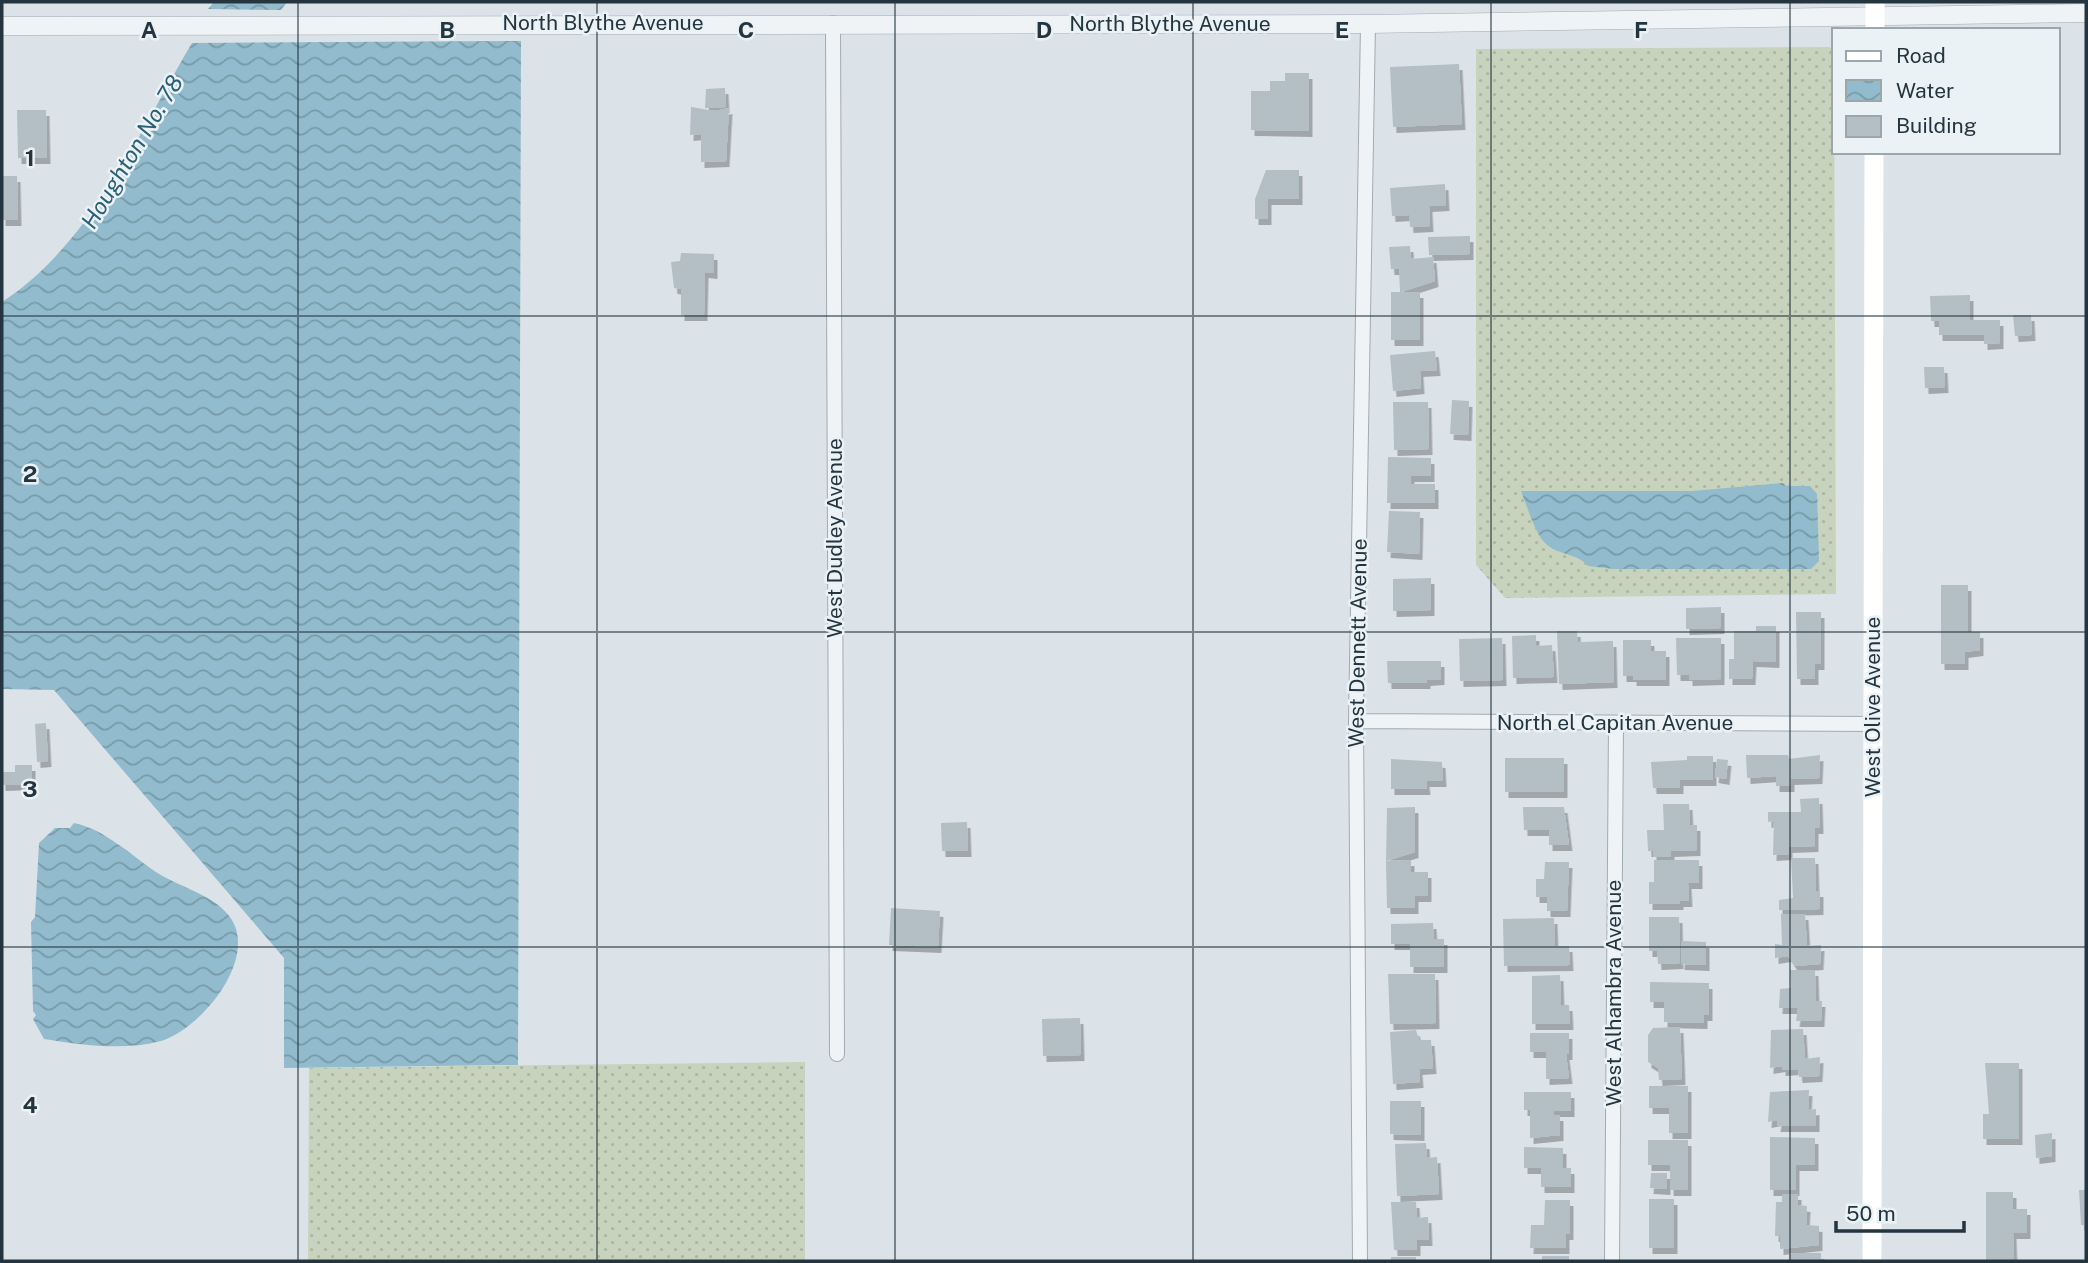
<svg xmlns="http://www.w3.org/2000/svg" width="2088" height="1263" font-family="'Public Sans',sans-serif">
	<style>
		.grass { fill: url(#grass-dots) }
		.water { fill: url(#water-waves) }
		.building { fill: #b3bec5; filter: url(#shadow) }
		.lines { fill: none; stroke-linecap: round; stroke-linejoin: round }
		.minor-casing { stroke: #a1abb2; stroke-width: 16 }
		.tertiary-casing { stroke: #a1abb2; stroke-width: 19 }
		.minor { stroke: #eff3f6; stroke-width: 14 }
		.tertiary { stroke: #eff3f6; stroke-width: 18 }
		.secondary { stroke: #fff; stroke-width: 19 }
		.grid { fill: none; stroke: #243540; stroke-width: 2; stroke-opacity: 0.55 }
		.labels { text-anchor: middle; stroke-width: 5; stroke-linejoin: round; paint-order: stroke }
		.street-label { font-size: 21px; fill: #243540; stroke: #ebf2f6 }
		.water-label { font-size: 23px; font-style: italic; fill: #2a5f78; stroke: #ebf2f6 }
		.grid-label { font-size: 23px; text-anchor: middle; font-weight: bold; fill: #243540; stroke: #ebf2f6; stroke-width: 5; stroke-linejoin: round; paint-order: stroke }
	</style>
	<defs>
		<pattern id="grass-dots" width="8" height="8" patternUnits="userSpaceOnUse" patternTransform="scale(1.75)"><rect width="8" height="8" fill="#c7d3bc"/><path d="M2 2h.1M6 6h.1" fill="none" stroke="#abb6a3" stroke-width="1.8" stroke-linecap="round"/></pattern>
		<pattern id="water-waves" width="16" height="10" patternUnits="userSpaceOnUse" patternTransform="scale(1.75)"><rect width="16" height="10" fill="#92bccd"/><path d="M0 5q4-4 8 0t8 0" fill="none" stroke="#779aa8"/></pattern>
		<filter id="shadow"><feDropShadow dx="3.5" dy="6" stdDeviation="0" flood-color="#0004"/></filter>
	</defs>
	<rect width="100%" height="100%" fill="#dce3e8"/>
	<!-- grass -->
	<path class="grass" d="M1829,47L1834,49L1836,594L1505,598L1476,565V49Z
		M805,1062V1261H308L309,1068Z"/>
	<!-- water -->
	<path class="water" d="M214,2H287L281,10L208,9Z
		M521,41L518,1065L284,1068V958L54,690L2,689V302C91,244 139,132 192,43Z
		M1783,483L1786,486H1810L1817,494L1819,561L1811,569H1614L1588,566C1576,552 1557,556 1544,542C1535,533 1526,503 1521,491H1692Z
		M74,823C104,829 131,855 156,872C178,887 217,895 232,920C257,962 199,1030 161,1041C124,1051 81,1045 44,1039L33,1019L36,1015L33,1011L31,922L35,917L39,843L55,828H70Z"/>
	<!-- building -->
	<path class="building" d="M1459,64L1462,124L1393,127L1390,67Z
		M1285,73H1309V131L1251,130V91H1270V81H1285Z
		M725,88L726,107L705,108L706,89Z
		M691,107L715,111L729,108L726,161L701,162V134L690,135Z
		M17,110H46L47,158H18Z
		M1266,170H1299V199H1268V219H1255V199Z
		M2,176H17L18,220H2Z
		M1445,184L1446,205L1429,206L1430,226L1410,227L1409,215L1392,216L1390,188Z
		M1470,236V254L1429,255L1428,237Z
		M1410,246L1411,259L1433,257L1435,281L1401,292H1420V340H1391V292H1400L1399,269H1391L1389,247Z
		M681,253L714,254V273L705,272L704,315H681V289L674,288L671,262L680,261Z
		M1970,295V320H2000V343L1984,344V335H1939V321H1931L1930,296Z
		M2013,315H2031L2032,335L2015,336Z
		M1435,351L1437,370L1420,371L1421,388L1393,391L1390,355Z
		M1924,367H1944L1945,387L1925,388Z
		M1452,400L1469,401L1468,435L1450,434Z
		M1393,402H1428L1429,449L1394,450Z
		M1388,457L1431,458V476H1411V484H1435V503H1387Z
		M1389,511L1420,512L1419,554L1387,552Z
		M1431,578V610L1393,611V579Z
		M1941,585H1968V632H1980V650L1965,652V664H1941Z
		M1721,607V628L1686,629V608Z
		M1796,612H1821V664H1815V679H1797Z
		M1756,626H1776V662L1753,661L1752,679H1729V659H1734V631H1756Z
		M1557,631H1577L1578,642L1613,641L1614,682L1559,684Z
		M1536,635V646L1552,645L1554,677L1513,678L1512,636Z
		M1502,638L1503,680L1460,681L1459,639Z
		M1676,638H1721V679L1689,680V675H1677Z
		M1623,640H1651V651H1666V680H1633V676H1623Z
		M1387,661H1441V679L1427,680V683H1388Z
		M46,723L48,761L37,762L35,724Z
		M1746,755H1788L1789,759L1820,755L1819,778L1791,779V786H1776V776L1747,778Z
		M1687,756H1713V780H1680V788H1653L1651,762L1687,760Z
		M1505,758H1564V792H1505Z
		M1391,759L1442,762L1443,781H1426L1427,789H1391Z
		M1717,759L1728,760L1726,779L1715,777Z
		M15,765H32V784L2,785V772H15Z
		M1819,798L1820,828H1815V846L1789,847V854L1773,855L1774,821L1768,822V812H1801L1800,799Z
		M1663,804H1689L1690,825H1697V850L1671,851V857H1653V851H1648L1647,830H1664Z
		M1415,807V852L1386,861L1387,808Z
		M1523,807H1564L1569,845H1549V830H1524Z
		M967,822L968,851H942L941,823Z
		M1791,858H1815L1816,891H1820V909L1779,910V900L1793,898Z
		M1411,860V872H1428V896H1415V908H1387L1386,861Z
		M1654,860H1699V883H1688L1689,901H1680V904H1649V882H1654Z
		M1545,862H1569L1567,911H1547V897H1536V879H1544Z
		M891,908L940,911L938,947L889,945Z
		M1781,914H1805L1807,946L1821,945L1820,964L1795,966L1788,956L1775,958V944L1782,945Z
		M1649,917H1679L1680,963L1658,964L1657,951H1649Z
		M1554,918L1555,946H1569L1570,965L1504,966L1503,919Z
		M1433,923L1434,939H1444V967H1410V944H1391V924Z
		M1682,941L1706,942V965L1681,964Z
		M1790,970H1815L1816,1001H1822L1821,1021H1796L1798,1008H1779L1780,989L1791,988Z
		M1388,974H1435L1436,1023L1390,1024Z
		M1560,975L1561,1005H1569L1570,1024H1532V976Z
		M1650,982L1709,983V1015H1704V1023L1664,1022V1002H1650Z
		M1080,1018L1081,1055L1043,1056L1042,1019Z
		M1680,1027L1682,1079L1659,1080L1658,1068L1648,1062V1035L1653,1028Z
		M1803,1029L1805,1059L1820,1057L1819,1076L1799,1077L1798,1069L1782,1070V1066L1770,1068L1771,1030Z
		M1416,1030L1419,1040H1431L1433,1068L1419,1069L1420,1082L1393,1084L1390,1032Z
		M1530,1033H1569V1054H1566L1569,1078L1546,1079V1052H1530Z
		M1985,1063H2019V1139H1983V1114H1989Z
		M1649,1086H1688V1133H1669V1108H1649Z
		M1809,1090L1808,1110L1816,1109V1126H1777L1778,1120L1768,1122L1770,1092Z
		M1524,1092H1571V1111H1554V1115H1560V1135L1530,1138V1110H1524Z
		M1390,1101H1421V1135L1390,1134Z
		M2052,1133V1156L2036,1158L2035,1135Z
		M1770,1137L1815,1138V1165H1796V1190H1770Z
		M1648,1140H1688V1190H1670V1165H1648Z
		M1426,1143L1427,1158L1437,1157L1439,1194L1397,1196L1395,1144Z
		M1524,1147L1563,1148V1168H1571V1187H1541V1168H1524Z
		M1651,1173H1667V1189L1650,1188Z
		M2079,1190H2086V1225H2081Z
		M1986,1192H2013V1209H2027V1233H2013L2014,1261H1986Z
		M1782,1194H1798V1205L1807,1206L1806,1225L1819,1226V1245L1780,1249V1236H1775L1776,1202H1782Z
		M1649,1199H1674V1248H1649Z
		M1545,1200H1570V1234H1566V1248H1530L1531,1225H1544Z
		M1391,1202H1416L1417,1218L1428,1217L1429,1240H1417V1250H1394Z
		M1789,1253H1821V1261H1789Z
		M1542,1256H1569V1261H1542Z
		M1391,1257H1416V1261H1391Z"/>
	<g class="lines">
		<!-- minor casing -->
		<g class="minor-casing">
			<path id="minor" d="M833,23L837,1054
				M1356,721L1873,724
				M1360,1261L1356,721L1368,24
				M1612,1261L1616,724"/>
		</g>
		<!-- tertiary casing -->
		<g class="tertiary-casing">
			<path id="tertiary" d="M2,26L1368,24L2086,13"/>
		</g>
		<!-- minor -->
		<use href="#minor" class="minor"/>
		<!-- tertiary -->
		<use href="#tertiary" class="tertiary"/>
		<!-- secondary -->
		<path class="secondary" d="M1875,2V30
			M1872,1261L1874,152"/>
	</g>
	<!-- grid -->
	<path class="grid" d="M298,2V1261M597,2V1261M895,2V1261M1193,2V1261M1491,2V1261M1790,2V1261M2,316H2086M2,632H2086M2,947H2086"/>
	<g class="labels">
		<!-- street labels -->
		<g class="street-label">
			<text x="603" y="30">North Blythe Avenue</text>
			<text x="1170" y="31">North Blythe Avenue</text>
			<text transform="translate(835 538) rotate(-90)" y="7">West Dudley Avenue</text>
			<text transform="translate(1358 643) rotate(-89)" y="7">West Dennett Avenue</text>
			<text transform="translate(1873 707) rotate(-90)" y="7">West Olive Avenue</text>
			<text x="1615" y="730">North el Capitan Avenue</text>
			<text transform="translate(1614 993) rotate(-90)" y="7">West Alhambra Avenue</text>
		</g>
		<!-- water labels -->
		<g class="water-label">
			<text transform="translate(132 152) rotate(-59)" y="8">Houghton No. 78</text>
		</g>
	</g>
	<g class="grid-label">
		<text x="149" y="38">A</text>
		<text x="447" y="38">B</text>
		<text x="746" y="38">C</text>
		<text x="1044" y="38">D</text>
		<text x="1342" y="38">E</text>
		<text x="1641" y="38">F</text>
		<text x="30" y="166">1</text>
		<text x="30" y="482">2</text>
		<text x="30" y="797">3</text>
		<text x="30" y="1113">4</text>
	</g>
	<!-- border -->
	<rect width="2088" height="1263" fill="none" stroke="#243540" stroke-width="7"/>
	<!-- legend -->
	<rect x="1832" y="28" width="228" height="126" fill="#ebf2f6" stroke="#9ba6ad" stroke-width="2"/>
	<rect x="1846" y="51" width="35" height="10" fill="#ffffff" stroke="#9ba6ad" stroke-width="2"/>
	<text x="1896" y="63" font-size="21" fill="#243540">Road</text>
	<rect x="1846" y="80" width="35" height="21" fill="url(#water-waves)" stroke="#9ba6ad" stroke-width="2"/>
	<text x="1896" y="98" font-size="21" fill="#243540">Water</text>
	<rect x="1846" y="116" width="35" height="21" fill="#b3bec5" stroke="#9ba6ad" stroke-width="2"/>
	<text x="1896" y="133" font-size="21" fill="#243540">Building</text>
	<!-- scale -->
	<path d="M1836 1221v10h128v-10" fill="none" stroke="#243540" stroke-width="3.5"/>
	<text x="1846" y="1221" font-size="21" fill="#243540" stroke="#ebf2f6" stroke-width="5" paint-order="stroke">50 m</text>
</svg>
